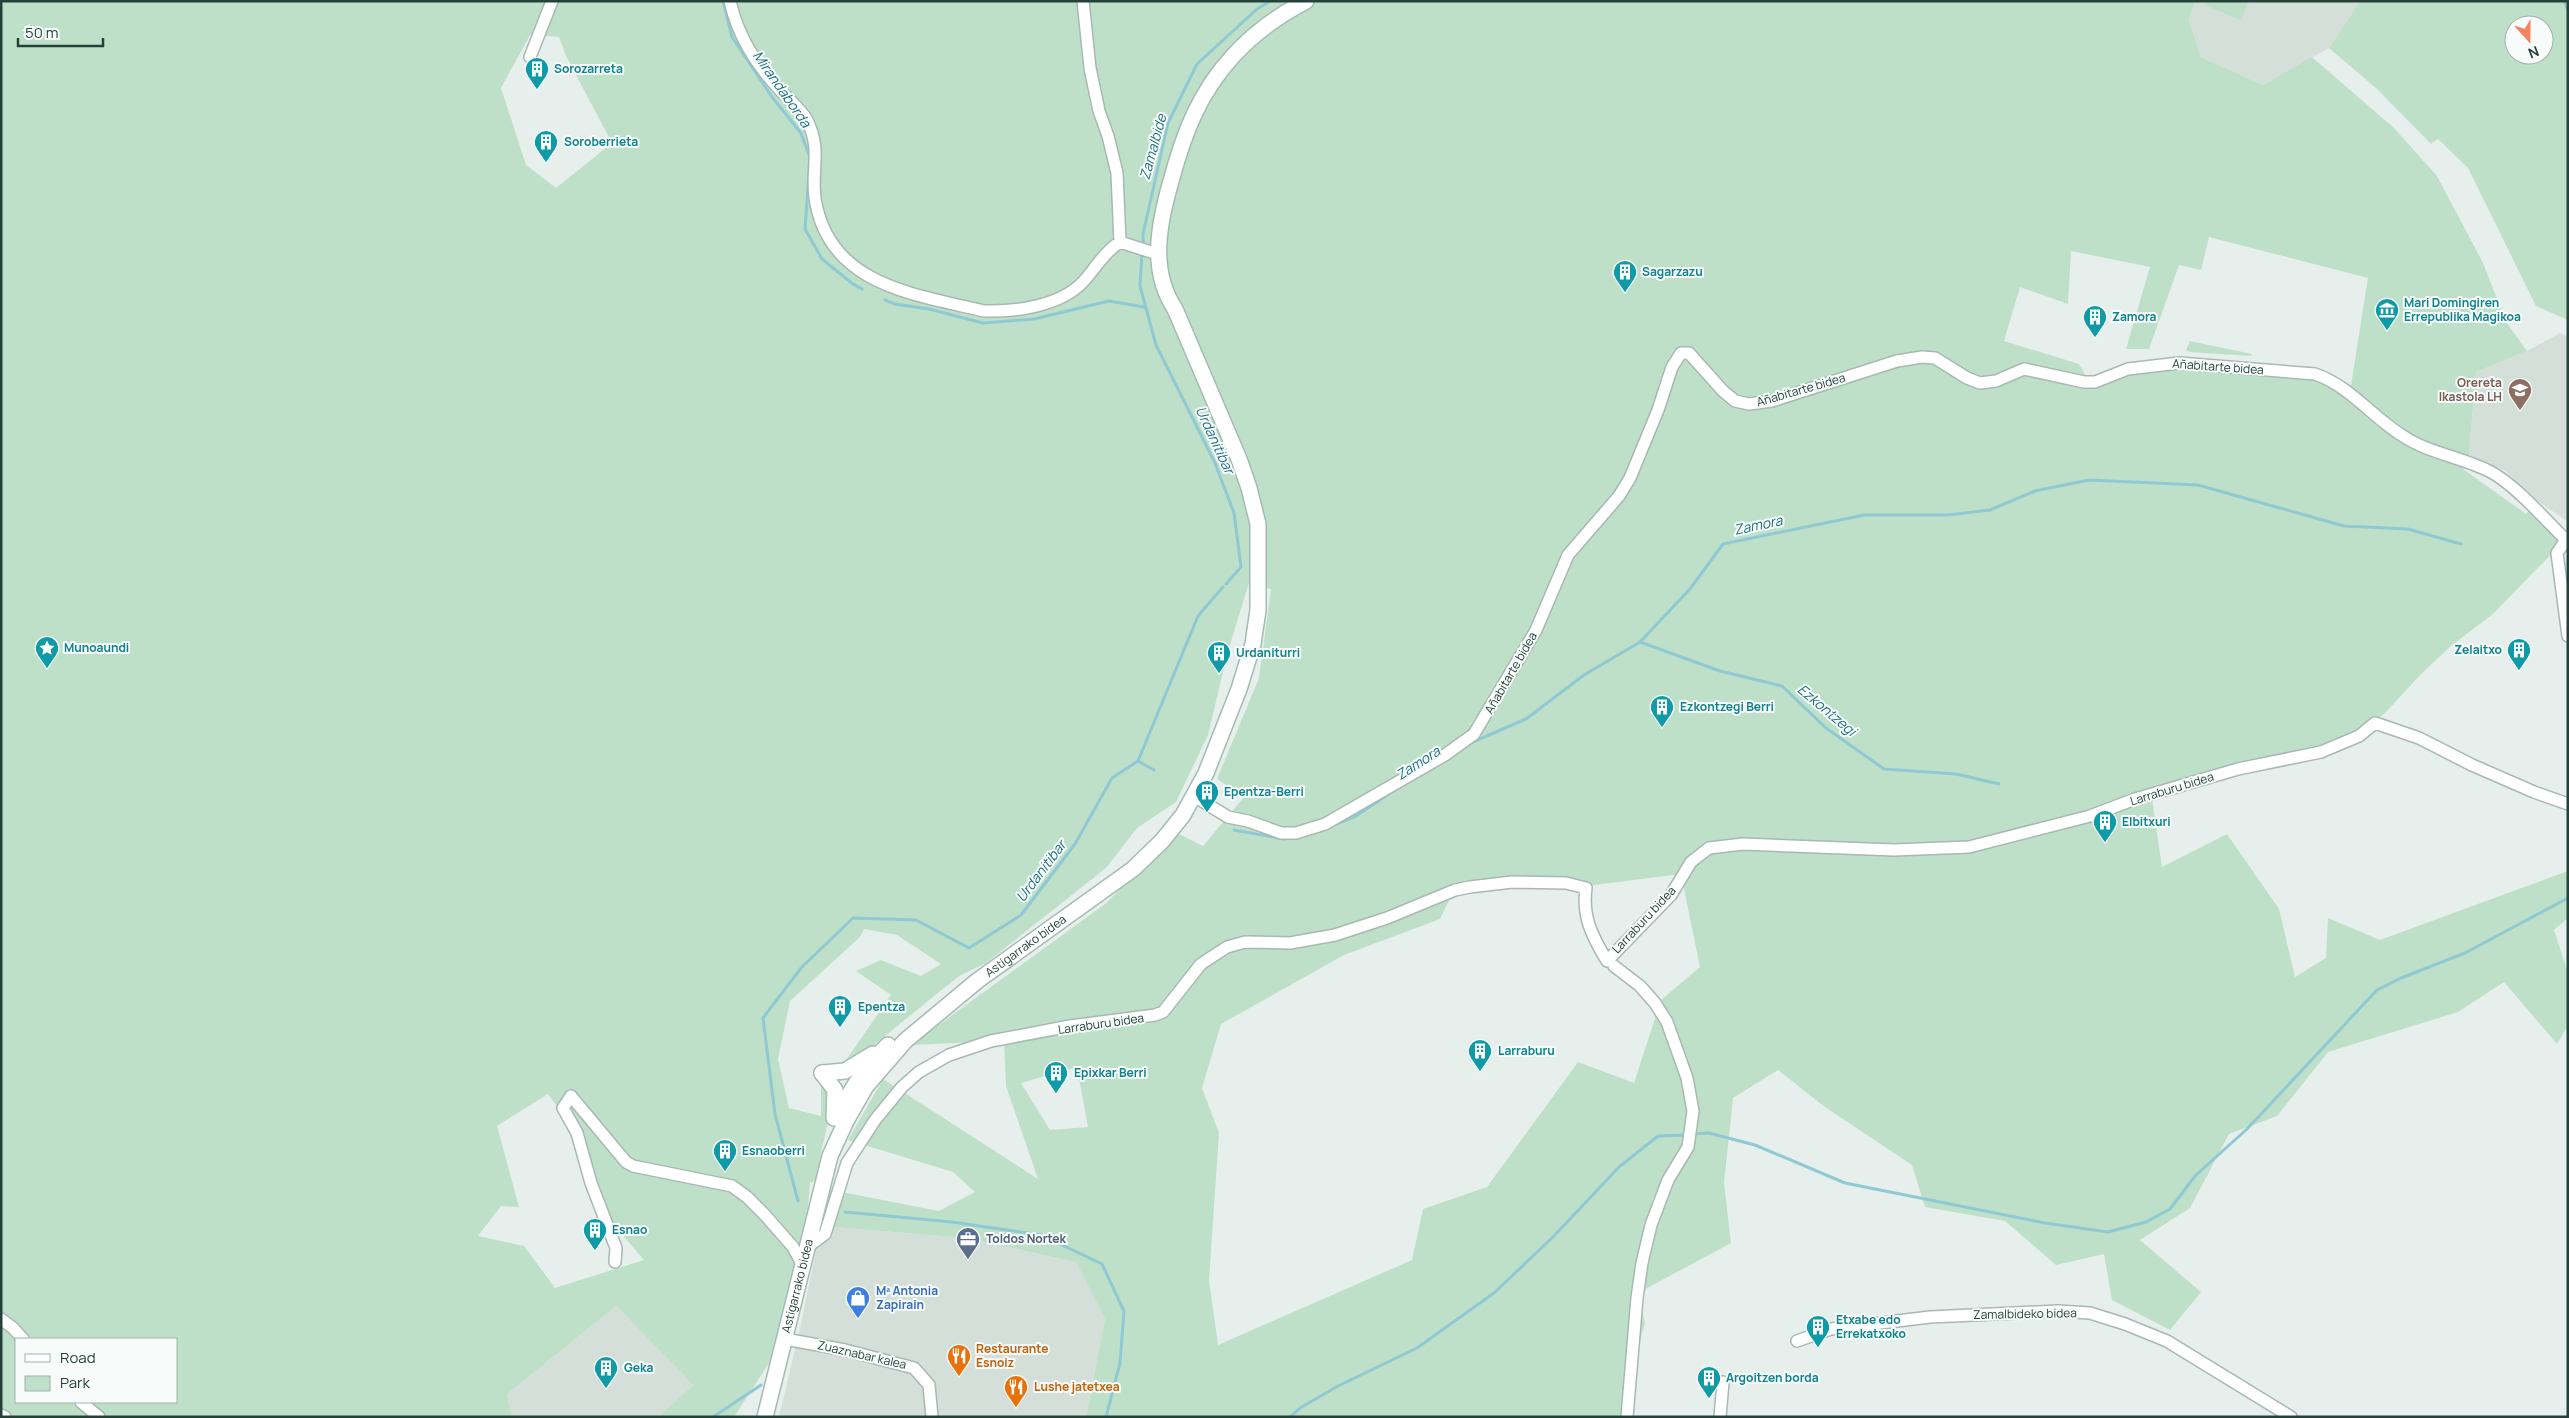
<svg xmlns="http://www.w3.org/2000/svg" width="2569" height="1418" font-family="Manrope,sans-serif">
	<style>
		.built { fill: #d4dfda }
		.green { fill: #bfe0c8; fill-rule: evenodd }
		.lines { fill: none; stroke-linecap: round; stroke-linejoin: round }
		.stream { stroke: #8ec9d4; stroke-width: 3 }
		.minor-casing { stroke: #a8b8b2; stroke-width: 14 }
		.secondary-casing { stroke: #a4bbb3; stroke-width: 18 }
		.minor { stroke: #fff; stroke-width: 11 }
		.secondary { stroke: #fff; stroke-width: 15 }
		.labels { text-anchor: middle; stroke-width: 4; stroke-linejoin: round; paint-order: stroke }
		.culture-label { font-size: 12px; font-weight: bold; fill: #0d838f; stroke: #f7fbf9; text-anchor: start }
		.street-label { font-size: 12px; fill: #24423a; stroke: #f7fbf9 }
		.education-label { font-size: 12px; font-weight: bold; fill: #785e54; stroke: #f7fbf9; text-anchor: end }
		.service-label { font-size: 12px; font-weight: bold; fill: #4e5e75; stroke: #f7fbf9; text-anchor: start }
		.shop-label { font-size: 12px; font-weight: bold; fill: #366cbe; stroke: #f7fbf9; text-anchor: start }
		.food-label { font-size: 12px; font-weight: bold; fill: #c56008; stroke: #f7fbf9; text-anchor: start }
		.water-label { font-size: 14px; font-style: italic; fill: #1c6f80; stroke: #f7fbf9 }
	</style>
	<rect width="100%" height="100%" fill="#e6efeb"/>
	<!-- built -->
	<path class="built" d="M2195,1H2360L2329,48L2263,85L2201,57L2189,20Z
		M2560,333L2568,337V522L2532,497L2506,471L2469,455L2476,372L2527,351Z
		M821,1226L965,1238L1076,1262L1105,1319L1086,1417H779L801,1324Z
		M616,1306L693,1385L658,1417H512L507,1394Z"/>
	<!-- green -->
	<path class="green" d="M1,1H2195L2189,20L2201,57L2263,85L2312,57L2394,128L2437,176L2483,263L2506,322L2527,351L2476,372L2469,455L2463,469L2526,514L2533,506L2564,541L2493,614L2452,645L2421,674L2385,713L2345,746L2143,794L2152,799L2162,867L2227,834L2279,909L2295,977L2326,958L2328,918L2380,940L2568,871V918L2554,930L2568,973V1025L2557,1044L2504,982L2458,1012L2328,1052L2277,1116L2229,1134L2190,1208L2140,1240L2201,1292L2170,1330L2112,1300L2104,1254L2056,1265L2005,1221L1925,1207L1912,1165L1825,1107L1778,1070L1733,1098L1724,1183L1731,1243L1638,1293L1645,1323L1624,1398L1627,1417H1086L1105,1319L1076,1262L965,1238L821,1226L831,1190L939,1211L975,1192L953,1172L848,1140L883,1079L1038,1179L1006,1086L1004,1041L911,1045L1105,904L1177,833L1203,846L1244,797L1217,779L1259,678L1271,589L1249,583L1228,651L1208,735L1176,802L1137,828L1106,868L986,963L959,976L859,1057L842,1066L891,995L856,971L881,960L921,976L941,964L897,935L864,929L860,937L790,1001L778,1059L789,1108L821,1116V1082L830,1090L831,1108L815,1181L810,1183L806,1230L771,1360L734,1417H658L693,1385L616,1306L507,1394L512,1417H1ZM530,35L559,37L566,56L612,143L556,188L526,165L501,88ZM2209,237L2368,278L2349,398L2330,385L2313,379L2178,370L2131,373L2092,387L2079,364L2004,341L2020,287L2068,304L2071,251L2150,267L2126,349H2149L2179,265L2201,270ZM1681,874L1700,967L1661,1000L1634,1083L1578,1062L1487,1187L1423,1209L1412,1260L1218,1345L1209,1280L1219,1133L1202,1088L1221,1024L1344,955L1440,919L1456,886H1587ZM1077,1067L1088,1127L1050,1130L1021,1083ZM548,1094L568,1121L601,1210L644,1260L555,1288L524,1246L478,1236L501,1206L519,1207L497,1126ZM16,1339H176V1402H16Z
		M2205,1H2249L2241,20L2204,5Z
		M2360,1H2568V320L2536,306L2468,168L2438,139L2431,144L2377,89L2329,48ZM2514,25H2544V55H2514Z
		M2190,341L2252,354L2251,356L2190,352L2186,350Z"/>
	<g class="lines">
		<!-- stream -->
		<path class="stream" d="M723,1L732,37L772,97L801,133L810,158L805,229L822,259L853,284L862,289
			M2564,1L2568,10
			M1143,247V234L1168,123L1197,64L1257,9L1270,1
			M1142,253L1140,286L1156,345L1215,463L1234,513L1241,567L1226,584
			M885,300L895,304L929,309L983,323L1034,319L1109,301L1144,307
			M1640,642L1720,671L1782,686L1826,728L1884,769L1956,774L1999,784
			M1468,744L1526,719L1584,675L1640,642L1690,589L1723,544L1864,515H1948L1990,510L2035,491L2089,480L2198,485L2344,526L2408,529L2461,544
			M1138,761L1154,770
			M1336,824L1356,816L1395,790
			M1234,830L1284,839L1289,838
			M1693,1134L1709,1133L1755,1145L1845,1183L2045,1223L2108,1232L2146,1222L2170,1209L2196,1175L2247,1129L2377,990L2401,978L2465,953L2568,898
			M798,1201L775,1114L763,1018L801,968L853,918L916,920L969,948L1021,915L1075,844L1112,778L1138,761L1198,616L1223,587
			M845,1212L952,1222L1041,1235L1102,1264L1124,1311L1120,1363L1106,1417
			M713,1417L761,1385
			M1290,1417L1300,1408L1338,1386L1417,1348L1494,1293L1553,1237L1619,1167L1658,1136L1687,1135"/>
		<!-- minor casing -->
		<g class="minor-casing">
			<path id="minor" d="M730,1C738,36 755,63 779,89C788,99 801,109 807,120C822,151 811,168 815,198C828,285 913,294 984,311C1016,312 1060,306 1083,282C1095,269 1104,252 1120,242L1151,252
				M1083,1L1090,68L1099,111L1108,136L1117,173L1120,242
				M530,57L552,1
				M2568,537L2557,553L2568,636
				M1194,796L1228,817L1248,821L1281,833H1296L1325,824L1445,755L1474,734L1536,630L1568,555L1619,496L1630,478L1658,410L1672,367L1681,353H1689L1723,391L1735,401L1749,404L1772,401L1897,361L1922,357L1935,358L1967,378L1980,383L1996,381L2024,369L2084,382H2095L2128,369L2179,363L2315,374C2350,386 2372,417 2403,436C2430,454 2463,457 2491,472C2515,485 2545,519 2565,539
				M1614,966L1640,986L1655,1003L1667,1022L1687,1078L1693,1111L1688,1147L1668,1180L1651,1225L1642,1263L1637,1298L1627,1417
				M807,1247L825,1234L847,1163L875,1120L902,1087L919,1072L949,1055L991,1041L1070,1026L1155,1015L1163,1012L1201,964L1227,947L1245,942L1290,943L1335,935L1387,918L1455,890L1470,887L1512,882L1566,883L1586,888C1582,917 1592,936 1607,961L1671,895L1691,862L1709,848L1743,844L1894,850L1969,847L2090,816L2135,799L2238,769L2321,752L2359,736L2375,723L2419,738L2472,765L2534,792L2568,804
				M615,1262L616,1248L591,1183L577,1133L563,1108L571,1096L626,1162L633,1166L732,1186L747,1197L764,1214L793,1247L803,1266
				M1,1319L13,1328L23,1339
				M785,1339L845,1350L914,1368L929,1385L932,1417
				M1797,1341L1831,1329L1930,1317L2058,1311L2090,1313L2125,1324L2167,1341L2291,1417
				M81,1402L99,1417
				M1,1415L5,1417
				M1720,1417L1723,1382"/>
		</g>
		<!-- secondary casing -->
		<g class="secondary-casing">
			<g id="secondary">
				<path d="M822,1073L845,1071L873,1054"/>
				<path d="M822,1073L835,1090L834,1118"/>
				<path d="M839,1113C852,1087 867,1065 888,1045"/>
				<path id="s1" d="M765,1417L830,1156L846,1121L866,1086L905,1041L977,981L1133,869L1162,841L1183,815L1206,773L1239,689L1253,644L1258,610V524L1249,488L1239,459L1175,309C1149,270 1159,223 1171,181C1184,133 1199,93 1233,56C1254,33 1279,15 1306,1"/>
			</g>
		</g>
		<!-- minor -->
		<use href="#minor" class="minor"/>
		<!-- secondary -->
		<use href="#secondary" class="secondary"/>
	</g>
	<!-- icons -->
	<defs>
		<g id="building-pin" transform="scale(1.25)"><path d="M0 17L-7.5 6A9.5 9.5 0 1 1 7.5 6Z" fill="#0f9aa8" stroke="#f7fbf9"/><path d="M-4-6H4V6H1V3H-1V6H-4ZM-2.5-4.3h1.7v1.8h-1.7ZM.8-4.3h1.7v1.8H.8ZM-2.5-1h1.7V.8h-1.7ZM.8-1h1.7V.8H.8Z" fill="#fff"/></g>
		<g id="museum-pin" transform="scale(1.25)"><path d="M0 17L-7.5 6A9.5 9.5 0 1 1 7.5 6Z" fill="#0f9aa8" stroke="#f7fbf9"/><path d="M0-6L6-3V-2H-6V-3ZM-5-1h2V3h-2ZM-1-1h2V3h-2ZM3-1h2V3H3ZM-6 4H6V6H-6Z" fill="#fff"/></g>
		<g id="school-pin" transform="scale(1.25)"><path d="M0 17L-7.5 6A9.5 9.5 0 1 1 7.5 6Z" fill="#8d6e63" stroke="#f7fbf9"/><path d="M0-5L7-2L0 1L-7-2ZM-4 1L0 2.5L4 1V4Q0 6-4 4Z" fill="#fff"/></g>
		<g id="sight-pin" transform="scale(1.25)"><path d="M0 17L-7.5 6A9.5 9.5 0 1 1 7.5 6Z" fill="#0f9aa8" stroke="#f7fbf9"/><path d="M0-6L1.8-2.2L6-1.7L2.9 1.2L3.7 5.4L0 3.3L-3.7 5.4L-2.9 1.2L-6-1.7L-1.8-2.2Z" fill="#fff"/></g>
		<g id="office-pin" transform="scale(1.25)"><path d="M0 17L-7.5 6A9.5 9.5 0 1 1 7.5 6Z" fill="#5c6f8a" stroke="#f7fbf9"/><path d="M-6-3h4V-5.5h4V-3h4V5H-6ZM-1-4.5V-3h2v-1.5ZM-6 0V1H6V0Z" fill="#fff"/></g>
		<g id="shop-pin" transform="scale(1.25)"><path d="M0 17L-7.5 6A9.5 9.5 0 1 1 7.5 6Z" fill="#3f7fe0" stroke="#f7fbf9"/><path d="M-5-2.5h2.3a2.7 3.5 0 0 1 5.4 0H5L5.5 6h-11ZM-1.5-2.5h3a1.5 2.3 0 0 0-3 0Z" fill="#fff"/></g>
		<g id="restaurant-pin" transform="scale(1.25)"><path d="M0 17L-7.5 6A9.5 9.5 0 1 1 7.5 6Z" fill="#e8710a" stroke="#f7fbf9"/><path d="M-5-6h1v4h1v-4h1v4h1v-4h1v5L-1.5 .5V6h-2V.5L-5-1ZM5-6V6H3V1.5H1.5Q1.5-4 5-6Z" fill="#fff"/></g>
	</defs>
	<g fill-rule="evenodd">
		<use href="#building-pin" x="537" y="69"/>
		<use href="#building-pin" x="546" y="142"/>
		<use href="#building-pin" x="1625" y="272"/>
		<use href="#museum-pin" x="2387" y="310"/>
		<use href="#building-pin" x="2095" y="317"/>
		<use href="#school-pin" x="2520" y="390"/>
		<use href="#sight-pin" x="47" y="648"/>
		<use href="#building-pin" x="2519" y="650"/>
		<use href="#building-pin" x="1219" y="653"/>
		<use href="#building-pin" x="1662" y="707"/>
		<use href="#building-pin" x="1207" y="792"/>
		<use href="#building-pin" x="2105" y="822"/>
		<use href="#building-pin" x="840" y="1007"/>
		<use href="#building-pin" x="1480" y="1051"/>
		<use href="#building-pin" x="1056" y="1073"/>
		<use href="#building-pin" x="725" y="1151"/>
		<use href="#building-pin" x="595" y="1230"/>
		<use href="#office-pin" x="968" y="1239"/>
		<use href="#shop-pin" x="858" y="1298"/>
		<use href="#building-pin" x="1818" y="1327"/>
		<use href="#restaurant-pin" x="959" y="1356"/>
		<use href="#building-pin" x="606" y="1368"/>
		<use href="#building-pin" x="1709" y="1378"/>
		<use href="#restaurant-pin" x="1016" y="1387"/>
	</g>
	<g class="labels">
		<!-- culture labels -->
		<g class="culture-label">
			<text x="554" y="73">Sorozarreta</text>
			<text x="564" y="146">Soroberrieta</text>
			<text x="1642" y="276">Sagarzazu</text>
			<text x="2404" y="307">Mari Domingiren<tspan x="2404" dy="14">Errepublika Magikoa</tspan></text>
			<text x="2112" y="321">Zamora</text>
			<text x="64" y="652">Munoaundi</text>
			<text x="2502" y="654" text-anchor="end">Zelaitxo</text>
			<text x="1236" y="657">Urdaniturri</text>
			<text x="1680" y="711">Ezkontzegi Berri</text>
			<text x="1224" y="796">Epentza-Berri</text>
			<text x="2122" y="826">Elbitxuri</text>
			<text x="858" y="1011">Epentza</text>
			<text x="1498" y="1055">Larraburu</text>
			<text x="1074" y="1077">Epixkar Berri</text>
			<text x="742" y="1155">Esnaoberri</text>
			<text x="612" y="1234">Esnao</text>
			<text x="1836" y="1324">Etxabe edo<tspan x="1836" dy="14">Errekatxoko</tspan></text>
			<text x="624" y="1372">Geka</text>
			<text x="1726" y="1382">Argoitzen borda</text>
		</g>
		<!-- street labels -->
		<g class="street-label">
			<text transform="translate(2218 367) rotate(4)" y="4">Añabitarte bidea</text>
			<text transform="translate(1801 390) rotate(-16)" y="4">Añabitarte bidea</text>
			<text transform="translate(1511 673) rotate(-60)" y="4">Añabitarte bidea</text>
			<text transform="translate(2172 789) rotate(-17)" y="4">Larraburu bidea</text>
			<text transform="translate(1644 920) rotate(-47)" y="4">Larraburu bidea</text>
			<text dy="4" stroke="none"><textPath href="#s1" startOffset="561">Astigarrako bidea</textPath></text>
			<text transform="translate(1101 1024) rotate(-8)" y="4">Larraburu bidea</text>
			<text dy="4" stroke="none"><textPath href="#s1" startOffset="135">Astigarrako bidea</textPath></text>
			<text transform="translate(2025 1314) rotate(-1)" y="4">Zamalbideko bidea</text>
			<text transform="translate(862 1355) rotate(13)" y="4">Zuaznabar kalea</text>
		</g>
		<!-- education labels -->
		<g class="education-label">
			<text x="2502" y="387">Orereta<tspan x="2502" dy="14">Ikastola LH</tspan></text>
		</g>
		<!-- service labels -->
		<g class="service-label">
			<text x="986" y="1243">Toldos Nortek</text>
		</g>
		<!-- shop labels -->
		<g class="shop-label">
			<text x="876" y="1295">Mª Antonia<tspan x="876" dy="14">Zapirain</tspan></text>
		</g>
		<!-- food labels -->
		<g class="food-label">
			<text x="976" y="1353">Restaurante<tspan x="976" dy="14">Esnoiz</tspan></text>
			<text x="1034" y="1391">Lushe jatetxea</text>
		</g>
		<!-- water labels -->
		<g class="water-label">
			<text transform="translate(782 89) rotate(55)" y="5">Mirandaborda</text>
			<text transform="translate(1153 147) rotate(-75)" y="5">Zamalbide</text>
			<text transform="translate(1215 440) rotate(65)" y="5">Urdanitibar</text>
			<text transform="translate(1758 525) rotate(-12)" y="5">Zamora</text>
			<text transform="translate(1827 710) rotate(40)" y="5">Ezkontzegi</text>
			<text transform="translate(1418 763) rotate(-33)" y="5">Zamora</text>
			<text transform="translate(1041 871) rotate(-53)" y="5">Urdanitibar</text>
		</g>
	</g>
	<!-- border -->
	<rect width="2569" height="1418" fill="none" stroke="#24423a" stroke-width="5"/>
	<!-- legend -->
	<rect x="15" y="1338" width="162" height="65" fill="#f7fbf9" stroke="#a3b1ad"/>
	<rect x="25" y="1354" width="25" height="8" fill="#ffffff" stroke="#a3b1ad"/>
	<text x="60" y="1363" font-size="15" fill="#24423a">Road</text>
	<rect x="25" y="1376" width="25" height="15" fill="#bfe0c8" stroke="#a3b1ad"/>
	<text x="60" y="1388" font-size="15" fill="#24423a">Park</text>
	<!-- north arrow -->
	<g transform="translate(2529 40) rotate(159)"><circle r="24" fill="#f7fbf9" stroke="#a3b1ad"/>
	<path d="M0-4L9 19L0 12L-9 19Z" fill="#f4845f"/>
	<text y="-8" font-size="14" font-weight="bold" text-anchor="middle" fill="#24423a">N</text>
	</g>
	<!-- scale -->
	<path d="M18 38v8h85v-8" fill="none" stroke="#24423a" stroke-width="2.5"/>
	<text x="25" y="38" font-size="15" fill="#24423a" stroke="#f7fbf9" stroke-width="4" paint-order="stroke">50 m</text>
</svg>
